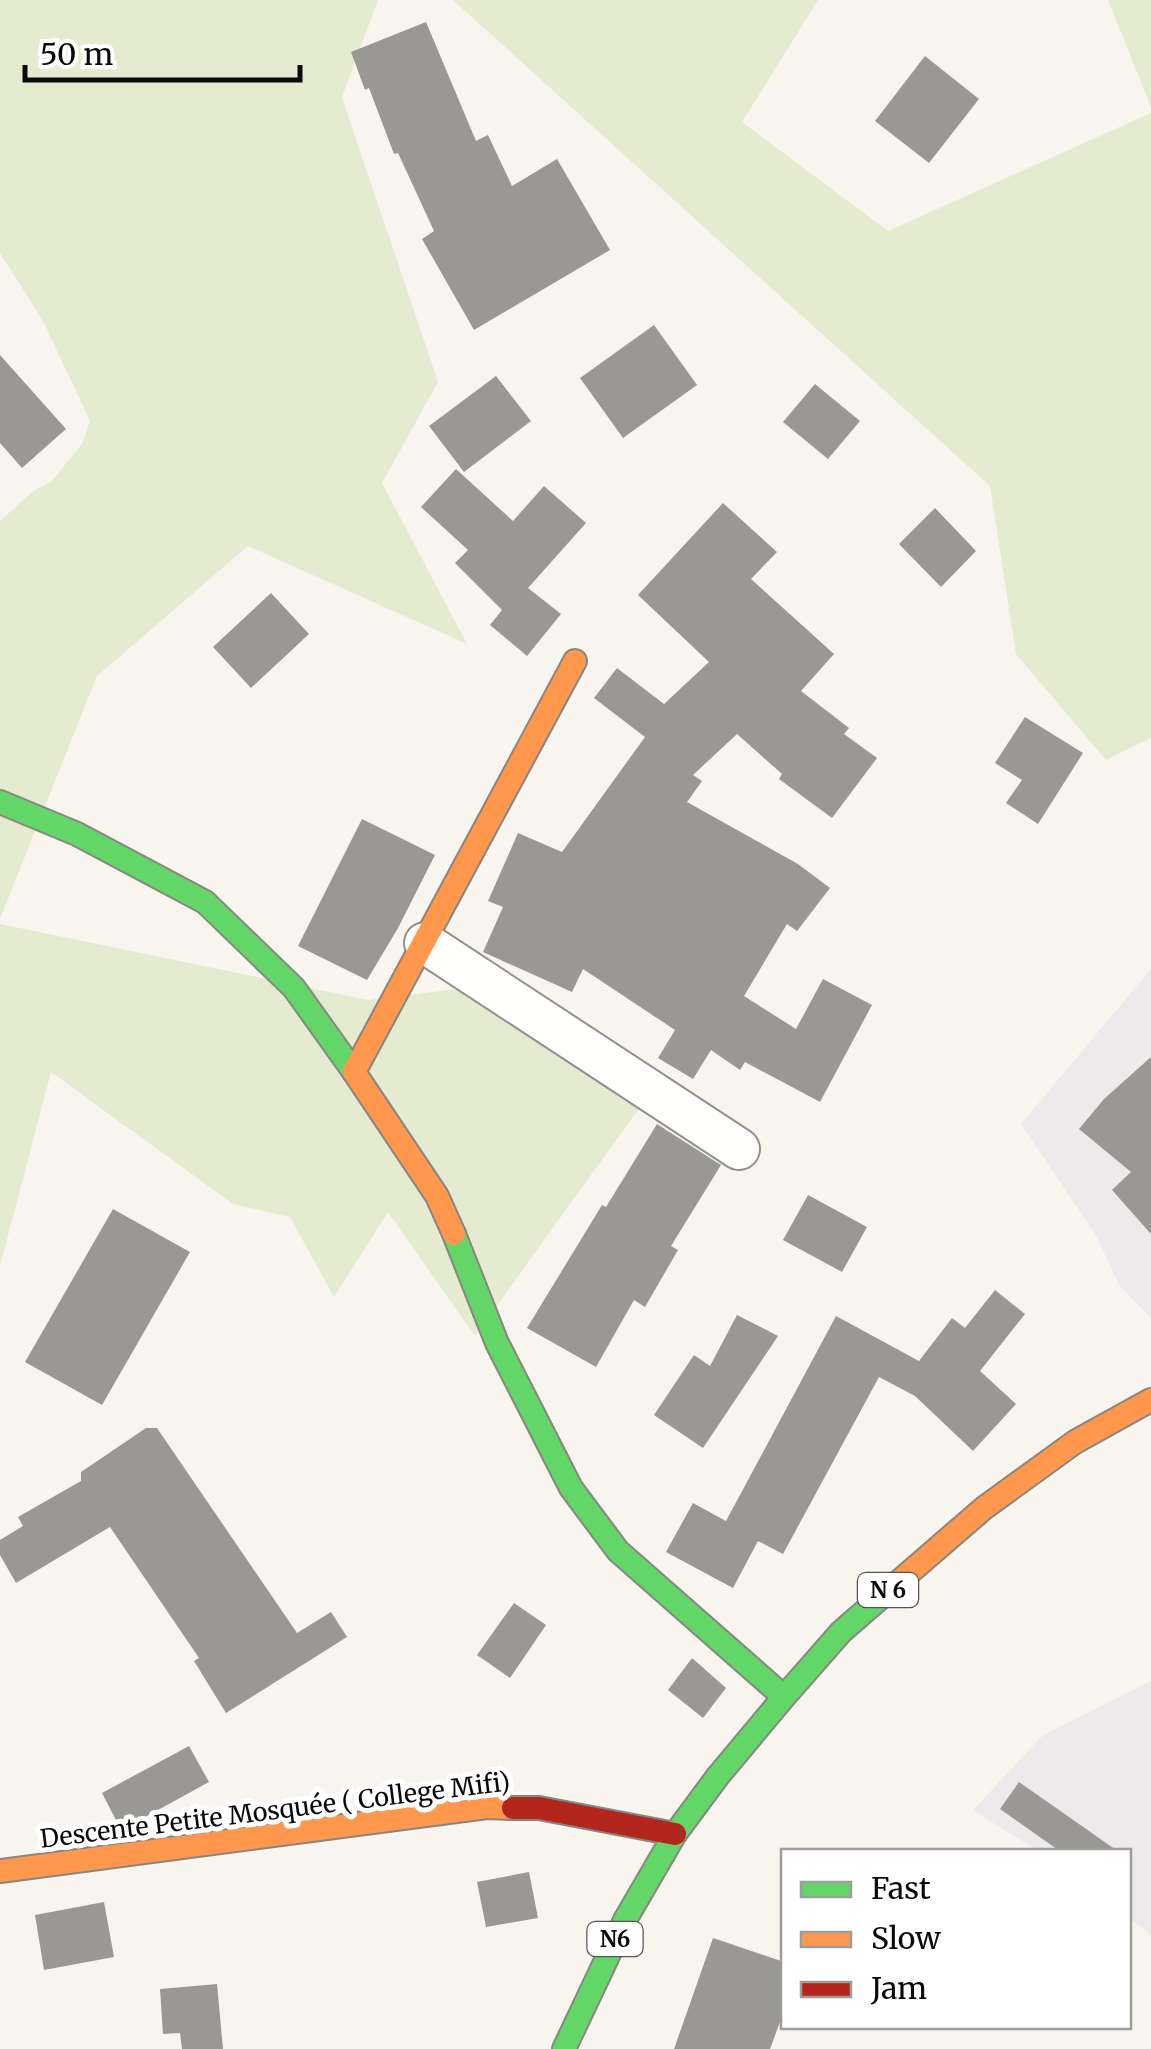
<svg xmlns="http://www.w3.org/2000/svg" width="1151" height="2049" font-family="Merriweather,serif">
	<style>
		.industrial { fill: #eee9eb }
		.green { fill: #e4ebd0 }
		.building { fill: #9a9894 }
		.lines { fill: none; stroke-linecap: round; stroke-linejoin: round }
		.street-casing { stroke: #91908d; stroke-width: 44 }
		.fast-casing { stroke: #888683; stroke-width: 26 }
		.slow-casing { stroke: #888683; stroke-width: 26 }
		.jam-casing { stroke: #888683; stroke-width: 26 }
		.street { stroke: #fefefc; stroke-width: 40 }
		.fast { stroke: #63d668; stroke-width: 22 }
		.slow { stroke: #ff974d; stroke-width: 22 }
		.jam { stroke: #b3261e; stroke-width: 22 }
		.labels { text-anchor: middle; stroke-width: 10; stroke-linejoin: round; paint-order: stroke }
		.shield { fill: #fff; stroke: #545454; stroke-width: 2.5 }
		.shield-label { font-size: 22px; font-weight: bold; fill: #0a0a0a }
		.street-label { font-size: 25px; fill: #0a0a0a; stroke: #fff }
	</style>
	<rect width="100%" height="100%" fill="#f8f5ee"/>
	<!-- industrial -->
	<path class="industrial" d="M1151,969V1318L1119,1285L1097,1237L1021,1124Z
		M1151,1681V1935L1129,1918L1128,1852L1038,1851L973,1810L1042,1736Z"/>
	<!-- green -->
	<path class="green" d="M0,0H378L342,97L438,382L382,483L467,644L248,546L97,676L0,919V521L33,491L51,482L82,444L90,421L43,321L0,253Z
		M453,0H818L742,122L888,231L1151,113V738L1106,760L1016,654L990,486Z
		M1108,0H1151V107Z
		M0,924L368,1000L465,988L640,1107L475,1336L388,1212L334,1297L290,1217L233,1204L51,1072L0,1266Z"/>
	<!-- building -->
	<path class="building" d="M426,22L476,141L488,135L512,186L557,159L610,250L474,330L422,239L434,231L398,153L394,154L369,88L365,90L351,52Z
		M925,56L979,99L929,163L875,121Z
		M654,325L697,385L623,438L580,378Z
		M0,355L66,429L22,468L0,443Z
		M496,376L531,421L464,472L429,426Z
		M815,384L860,421L828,459L783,422Z
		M456,469L513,521L544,486L586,523L528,588L561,614L527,656L490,625L502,610L455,563L468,550L421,507Z
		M723,503L777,552L751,579L834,654L801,691L849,728L844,734L877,758L832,818L779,779L782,774L737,734L693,775L702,781L687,802L798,864L830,888L797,931L787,924L744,996L796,1029L823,979L872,1005L820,1102L745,1062L740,1070L711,1050L693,1079L658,1058L675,1030L583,969L572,992L483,952L503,907L488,901L518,833L562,852L645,737L594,698L617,668L664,704L709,662L638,595Z
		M935,508L976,551L941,587L899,544Z
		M271,593L309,634L251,688L213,647Z
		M1025,717L1083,753L1038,824L1006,803L1022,780L995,763Z
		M362,819L435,855L398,928L367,980L298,946Z
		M1151,1057V1234L1112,1190L1131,1172L1079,1129L1104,1099Z
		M657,1124L721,1165L671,1246L678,1250L645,1307L634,1300L596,1367L527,1328L602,1205L606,1207Z
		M808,1195L867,1227L842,1272L783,1240Z
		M113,1209L190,1252L102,1405L25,1362Z
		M995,1290L1025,1314L980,1371L1016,1404L973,1451L915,1396L879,1377L783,1554L758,1541L733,1588L666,1552L693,1503L726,1521L836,1316L919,1361L952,1318L965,1328Z
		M737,1315L778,1336L703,1448L654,1415L694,1355L710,1366Z
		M146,1428H157L297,1633L331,1612L347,1637L226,1713L194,1661L199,1658L110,1527L16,1583L0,1555V1540L23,1526L18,1517L81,1481V1472Z
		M514,1603L546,1625L510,1678L477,1655Z
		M692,1658L726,1688L703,1718L668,1690Z
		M189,1746L209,1782L138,1821L118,1824L102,1793Z
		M1019,1782L1119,1852H1061L1000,1809Z
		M529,1872L538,1918L486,1927L477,1882Z
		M104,1902L114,1957L44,1970L35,1915Z
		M713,1938L784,1962V2011L770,2049H674Z
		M217,1984L223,2049H182L180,2033L163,2034L160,1989Z"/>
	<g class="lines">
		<!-- street casing -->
		<g class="street-casing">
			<path id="street" d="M425,943L739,1149"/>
		</g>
		<!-- fast casing -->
		<g class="fast-casing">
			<path id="fast" d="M0,802L77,834L205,902L294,988L354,1072
				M454,1234L497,1343L571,1488L618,1551L784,1697
				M564,2049L625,1920L675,1834L718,1776L784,1697L841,1632L887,1592"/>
		</g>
		<!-- slow casing -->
		<g class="slow-casing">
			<path id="slow" d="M454,1234L437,1196L354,1072L575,661
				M887,1592L984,1508L1075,1442L1151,1400
				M0,1871L487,1807L513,1808"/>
		</g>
		<!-- jam casing -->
		<g class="jam-casing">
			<path id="jam" d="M513,1808H539L675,1834"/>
		</g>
		<!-- street -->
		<use href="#street" class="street"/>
		<!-- fast -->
		<use href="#fast" class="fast"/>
		<!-- slow -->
		<use href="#slow" class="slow"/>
		<!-- jam -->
		<use href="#jam" class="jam"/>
	</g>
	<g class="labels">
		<!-- shield labels -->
		<g class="shield">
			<rect x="858" y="1573" width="60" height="34" rx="8"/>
			<rect x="587.5" y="1922" width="55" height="34" rx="8"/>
		</g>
		<g class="shield-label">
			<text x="888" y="1598">N 6</text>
			<text x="615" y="1947">N6</text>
		</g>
		<!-- street labels -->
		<g class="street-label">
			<text transform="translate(275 1810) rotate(-7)" y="9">Descente Petite Mosquée ( College Mifi)</text>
		</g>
	</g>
	<!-- legend -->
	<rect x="781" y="1849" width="350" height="180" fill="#ffffff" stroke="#9d9d9d" stroke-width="2.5"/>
	<rect x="801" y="1882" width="50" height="15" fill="#63d668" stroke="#9d9d9d" stroke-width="2.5"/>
	<text x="871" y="1899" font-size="30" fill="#0a0a0a">Fast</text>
	<rect x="801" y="1932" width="50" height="15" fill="#ff974d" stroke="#9d9d9d" stroke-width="2.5"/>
	<text x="871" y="1949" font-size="30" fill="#0a0a0a">Slow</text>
	<rect x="801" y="1982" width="50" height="15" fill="#b3261e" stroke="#9d9d9d" stroke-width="2.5"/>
	<text x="871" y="1999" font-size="30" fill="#0a0a0a">Jam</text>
	<!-- scale -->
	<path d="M25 65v15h275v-15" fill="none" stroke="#0a0a0a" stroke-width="5"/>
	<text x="40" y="65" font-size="30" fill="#0a0a0a" stroke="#ffffff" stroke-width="8" paint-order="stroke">50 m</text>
</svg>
